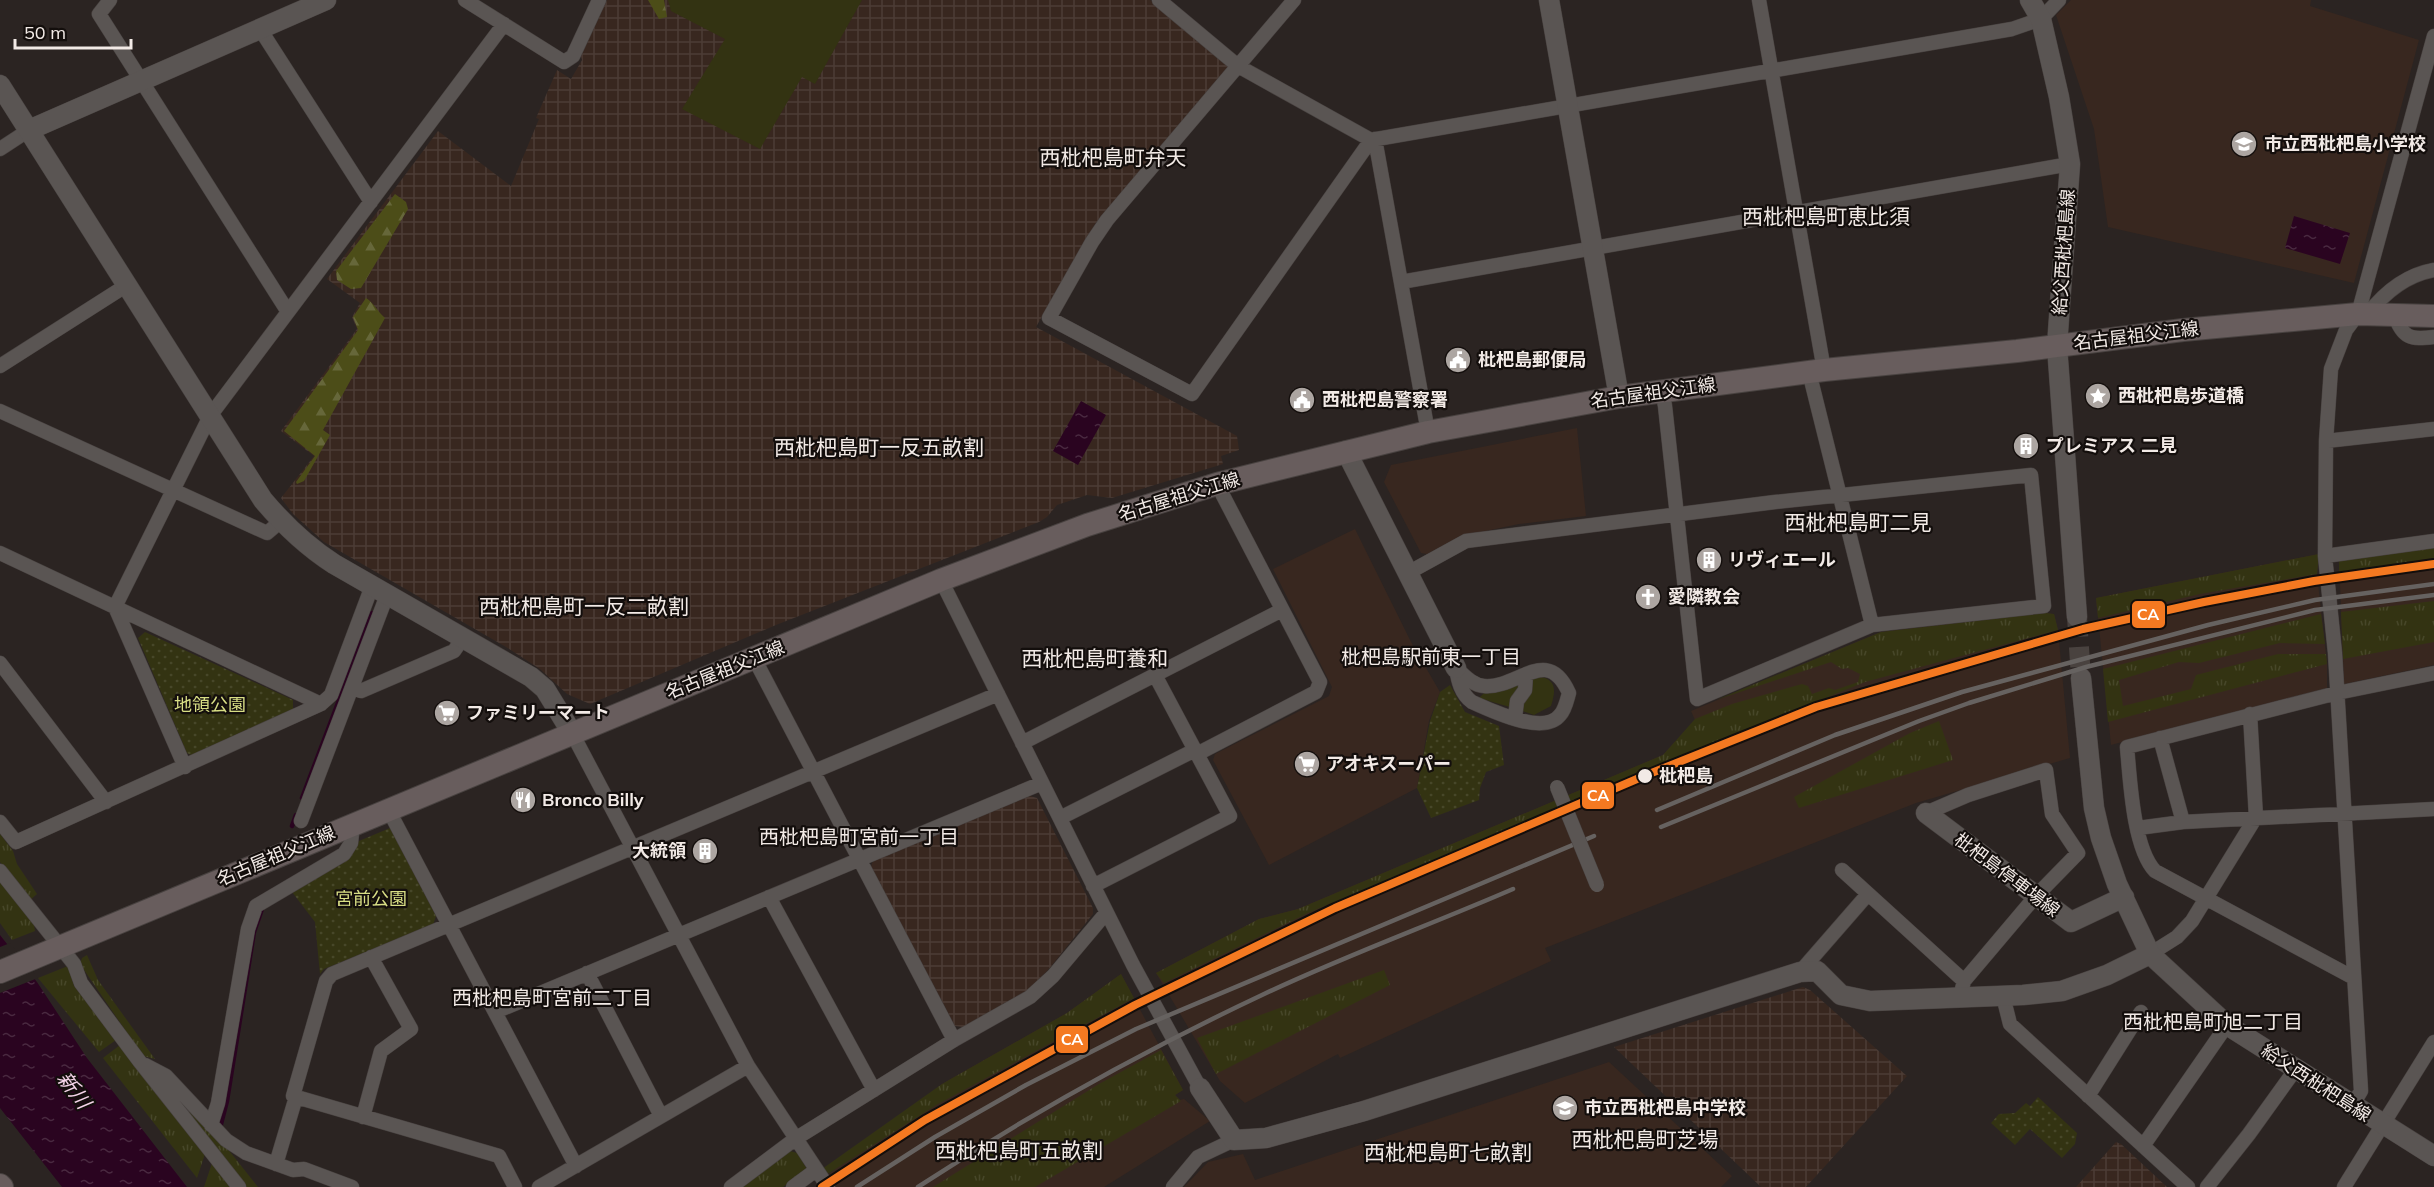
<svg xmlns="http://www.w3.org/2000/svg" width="2434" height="1187" font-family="Mulish,'Noto Sans JP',sans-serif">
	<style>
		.built { fill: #38271f }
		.industrial { fill: url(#industrial-grid) }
		.grass { fill: url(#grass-tufts) }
		.forest { fill: url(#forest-firs) }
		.park { fill: url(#park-dots) }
		.garden { fill: #333312 }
		.water { fill: url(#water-ripples) }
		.pier { fill: #2b2422 }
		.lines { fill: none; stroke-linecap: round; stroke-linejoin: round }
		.stream { stroke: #2a0420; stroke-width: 4.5 }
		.secondary-tunnel { stroke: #49423f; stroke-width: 20; stroke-dasharray: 20 10; stroke-linecap: butt }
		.street-casing { stroke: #484240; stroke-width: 15 }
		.secondary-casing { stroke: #484240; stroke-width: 21 }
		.primary-casing { stroke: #484240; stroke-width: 24 }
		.street { stroke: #5a5553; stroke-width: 14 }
		.secondary { stroke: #5a5553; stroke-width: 20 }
		.primary { stroke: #685d5d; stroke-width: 22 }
		.rail { stroke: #666260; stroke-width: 4.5 }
		.street-bridge-casing { stroke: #484240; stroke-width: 15; stroke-linecap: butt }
		.street-bridge { stroke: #5a5553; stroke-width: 14 }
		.rail-1-casing { stroke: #130e0c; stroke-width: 12 }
		.rail-1 { stroke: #f47921; stroke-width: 8 }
		.stop-dot { fill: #f2eae6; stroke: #130e0c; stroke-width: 2 }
		.labels { text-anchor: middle; stroke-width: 4.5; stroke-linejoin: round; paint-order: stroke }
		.poi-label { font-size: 18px; font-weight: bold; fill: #f2eae6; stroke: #130e0c; text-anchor: start }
		.street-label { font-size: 18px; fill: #f2eae6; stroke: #130e0c }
		.park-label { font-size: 18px; fill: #d8de85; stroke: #130e0c }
		.stop-label { font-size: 18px; font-weight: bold; fill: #f2eae6; stroke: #130e0c; text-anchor: start }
		.neighbourhood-label { font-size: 20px; fill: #f2eae6; stroke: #130e0c }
		.water-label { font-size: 20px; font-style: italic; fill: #f5d5e9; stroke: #130e0c }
		.quarter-label { font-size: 21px; fill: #f2eae6; stroke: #130e0c }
		.line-badge { stroke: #130e0c; stroke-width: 2 }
		.badge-label { font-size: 16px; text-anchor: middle; font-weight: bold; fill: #fff }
	</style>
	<defs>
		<pattern id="industrial-grid" width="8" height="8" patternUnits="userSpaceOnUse" patternTransform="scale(1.5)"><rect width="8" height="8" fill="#38271f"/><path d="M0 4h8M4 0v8" fill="none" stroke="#4c3c35"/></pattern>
		<pattern id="grass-tufts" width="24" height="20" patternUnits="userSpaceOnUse" patternTransform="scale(1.5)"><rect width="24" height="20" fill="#333312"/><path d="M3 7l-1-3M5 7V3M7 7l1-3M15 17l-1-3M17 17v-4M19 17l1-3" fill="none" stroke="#474729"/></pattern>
		<pattern id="forest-firs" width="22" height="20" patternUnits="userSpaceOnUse" patternTransform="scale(1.5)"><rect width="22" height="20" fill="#4c4d18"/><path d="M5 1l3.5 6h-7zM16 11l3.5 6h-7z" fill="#66673a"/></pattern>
		<pattern id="park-dots" width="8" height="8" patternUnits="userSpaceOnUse" patternTransform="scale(1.5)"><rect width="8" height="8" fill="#333312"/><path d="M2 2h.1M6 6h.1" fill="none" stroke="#474729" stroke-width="1.8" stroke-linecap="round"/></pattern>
		<pattern id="water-ripples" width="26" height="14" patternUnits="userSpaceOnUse" patternTransform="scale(1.5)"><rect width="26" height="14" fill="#2a0420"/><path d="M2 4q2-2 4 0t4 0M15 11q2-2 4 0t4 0" fill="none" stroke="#492940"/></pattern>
	</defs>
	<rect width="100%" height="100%" fill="#2b2422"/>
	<!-- built -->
	<path class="built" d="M2071,0H2311L2310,6L2419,40L2354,283L2108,227L2094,129L2056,15Z
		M1577,428L1586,516L1519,524L1462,536L1427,554L1421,553L1384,482L1391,465Z
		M1355,529L1411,642L1440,692L1429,721L1417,788L1269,865L1213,760L1215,754L1329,696L1332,687L1273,569Z
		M2434,546V665L2344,684L2339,559Z
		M2319,554L2317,574L2327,664V688L2111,745L2096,598Z
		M2045,613L2054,614L2058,630L2070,758L1916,803L1545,948L1551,961L1340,1058L1338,1054L1245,1103L1220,1081L1156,973L1259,919L1298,909L1663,755L1695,720L1691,711L1881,632Z
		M1121,974L1183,1090L1175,1095L1180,1100L1184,1099L1210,1121L1104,1187H834L826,1176L942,1084L1067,1013Z
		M1609,1062L1732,1176L1721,1187H1184L1208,1162L1243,1154L1255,1180Z"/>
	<!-- industrial -->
	<path class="industrial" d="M607,0H1150L1230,67L1095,224L1036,327L1237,436L1239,450L1221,456L1223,464L1112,498L1087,495L1057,505L1047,517L1039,522L776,625L590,704L567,694L540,669L506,647L324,542L293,514L281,498L314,456L281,431L357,329L352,317L360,303L327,279L438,131L511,186L539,119L536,118L557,70L571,79L582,60L581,56Z
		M1030,796L1037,798L1093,908V914L1048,970L1028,990L963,1027L955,1026L871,867L873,860Z
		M1803,987L1810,990L1907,1076L1806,1187H1761L1614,1047Z
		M2116,1142L2121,1144L2167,1187H2076Z"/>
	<!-- grass -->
	<path class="grass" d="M2434,546V558L2339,573V559Z
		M2319,554L2317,574L2200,594L2098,618L2096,598Z
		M2434,601V642L2343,659L2341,612Z
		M2045,613L2054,614L2058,630L1865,682L1581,797L1308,913L1164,983L1156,973L1259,919L1298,909L1663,755L1695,719L1732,704L1802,684L1808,686L1812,694L1829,688L1835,690L1858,682L1860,674L1848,668L1842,669L1831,662L1716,700L1881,632Z
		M2321,614L2325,644L2280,643L2199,663L2179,662L2119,680L2123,706L2191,689L2196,675L2278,654H2326L2327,664L2108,722L2103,669Z
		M1939,721L1953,760L1799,808L1794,797L1910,733Z
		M0,834L13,851L17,864L37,894L29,901L0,862Z
		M0,880L34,925L35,931L12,940L0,923Z
		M87,955L98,980L155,1059L143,1056L80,964L82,958Z
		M68,966L74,986L116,1040L99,1052L38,978Z
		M1384,970L1390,985L1216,1074L1197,1038Z
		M1121,974L1134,998L938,1104L826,1175L822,1169L942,1084L1067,1013Z
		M120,1045L205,1154L197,1178L103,1058Z
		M1161,1050L1183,1090L1175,1095L1181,1101L1035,1187H933L1099,1084Z
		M168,1085L223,1143L258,1187H243L165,1088Z
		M790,1151L797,1153L807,1169L783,1187H743Z
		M212,1163L231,1187H204Z"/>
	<!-- forest -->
	<path class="forest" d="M648,0H664L667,17L659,19Z
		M395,194L406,202L408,209L361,288L351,289L337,280L336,271Z
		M366,298C373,302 378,312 385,318L323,430L330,435L304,481L297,484L296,482L315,456L284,431L358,330L353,317Z"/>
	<!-- park -->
	<path class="park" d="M145,632L293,700V712L193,756L187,753L138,638Z
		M1450,685L1465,712L1499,726L1504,765L1486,772L1480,788L1479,800L1431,818L1417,788L1430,721L1440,692Z
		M390,828L436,916L433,925L324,969L320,974L315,922L292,892L348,856L359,841Z
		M2038,1097L2077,1133L2075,1144L2062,1158L2030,1129L2015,1145L1991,1123L1999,1114L2015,1113L2026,1103L2030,1106Z"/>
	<!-- garden -->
	<path class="garden" d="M668,0H862L815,84L802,77L760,149L682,109L725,39L671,11Z
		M1537,676C1557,679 1556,690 1551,706L1534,715L1520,710L1529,679Z
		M1523,681L1513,708L1479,698L1486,691Z"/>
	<!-- water -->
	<path class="water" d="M2294,216L2350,233L2340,264L2285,248Z
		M1081,401L1106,415L1078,465L1053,451Z
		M0,935L37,982L87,1058L187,1187H62L0,1108Z"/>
	<!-- pier -->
	<path class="pier" d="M10,943L38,978L0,993V947Z"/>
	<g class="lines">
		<!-- stream -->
		<path class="stream" d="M302,798L372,613
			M292,826L296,815
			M220,1128L227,1101L254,932L262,909"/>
		<!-- secondary-tunnel -->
		<path class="secondary-tunnel" d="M2077,617L2081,678"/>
		<!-- street casing -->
		<g class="street-casing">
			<path id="street" d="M110,0L99,14L288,312
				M465,0L564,62L573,56L599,0
				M1159,0L1238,66L1371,140L2012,29L2041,19L2059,0
				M1294,0L1107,220L1092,242L1049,318L1192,394L1371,140
				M1759,0L1824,370
				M260,29L371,202
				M1375,139L1428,432
				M0,149L29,130
				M1401,282L2070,164
				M2368,314C2385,292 2406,275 2434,270
				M2394,315C2404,338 2409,340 2434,337
				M0,366L127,285
				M1809,372L1872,625
				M0,411L267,533L281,521
				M2326,441L2434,429
				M0,553L321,704
				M2325,556L2434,541
				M1406,574L1466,541L1775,502L2031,475L2044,606L1872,625L1697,699C1686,601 1675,503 1665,406L1662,390
				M941,580L1133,965L1200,1088
				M754,658L954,1040
				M0,663L106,802
				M1456,668C1464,675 1472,685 1484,686C1518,689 1547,644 1569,693C1567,700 1565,710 1560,715C1544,736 1492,711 1472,702C1461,694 1458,681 1456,668Z
				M352,688L361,691L454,651L463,638
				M1515,718L1517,701L1525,690L1526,674
				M572,733L748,1066L828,1187
				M2160,738L2183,822
				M1022,743L1282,610
				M1197,754L1316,692L1320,682L1217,484
				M185,767L115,607L210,416L504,24
				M388,809L576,1166
				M1926,813L1968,795L2046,770L2052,814L2078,853L2035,897L1964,981L1960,997
				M1060,818L1195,750
				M301,821L387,595
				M0,822L16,842L321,704L331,695L372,586
				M2138,828L2183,822L2434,809
				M1842,870L1964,981
				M0,871L74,964L81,983L140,1062L239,1187
				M1093,886L1230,816L1155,675
				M769,897L874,1090
				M2150,954L2177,937L2192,921L2256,817L2250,714
				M1800,972L1868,894
				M587,973L661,1116
				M2354,978L2155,871C2133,848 2130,779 2127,747L2337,693L2434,673
				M2003,996L2010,1024L2188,1187
				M495,1012L1042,783
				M145,1065L166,1076L226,1140L246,1153L293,1170L304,1169L352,1187
				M2088,1096L2141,1012
				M2352,1106L2361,1091L2335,653L2325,556L2326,441L2331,369L2346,330L2358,314L2434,36
				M363,1117L381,1051L411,1029L371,957
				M211,1125L218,1103L248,929L256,906L344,854L351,843L353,823
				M2143,1146L2227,1025
				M276,1164L296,1097
				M515,1187L499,1156L293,1096L326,981L332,974L998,694
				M539,1187L748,1066
				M731,1187L795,1139L954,1040L1030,997L1053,976L1106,913
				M793,1187L816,1170
				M1173,1187L1198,1157L1234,1140
				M2207,1187L2249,1134L2295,1070
				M2344,1187L2434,1042"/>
		</g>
		<!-- secondary casing -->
		<g class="secondary-casing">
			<path id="secondary" d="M1549,0L1619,397
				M2030,0L2041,19L2059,97L2070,164L2057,346L2077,617
				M0,85L263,500C285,526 306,546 334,564L531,677L545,689L572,733
				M29,130L326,0
				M1346,451L1456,668
				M2081,678L2094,808L2101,838L2117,884L2150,954L2227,1025L2434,1156
				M1926,813L2071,922L2124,897
				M1200,1088L1234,1140L1266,1138L1364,1111L1800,972L1817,971L1841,995L1870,1001L2023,995L2062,991L2107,975L2150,954"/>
		</g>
		<!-- primary casing -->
		<g class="primary-casing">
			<path id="primary" d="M0,972L941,580L1087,525L1217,484L1428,432L1619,397L1824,370L2017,351L2183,330L2358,314L2434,316
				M0,1185L2,1187"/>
		</g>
		<!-- street -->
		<use href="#street" class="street"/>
		<!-- secondary -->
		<use href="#secondary" class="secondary"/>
		<!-- primary -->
		<use href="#primary" class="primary"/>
		<!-- rail -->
		<path class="rail" d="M1657,810L1835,735L1962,692L2208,625L2315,600L2434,584
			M1661,827L1919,721L1969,703L2086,667L2315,610L2434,595
			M857,1187L935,1137L1026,1085L1136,1029L1594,836
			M918,1187C1028,1115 1143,1051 1262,995C1344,956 1430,925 1513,889"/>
		<!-- street-bridge casing -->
		<g class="street-bridge-casing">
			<path id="street-bridge" d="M1557,787L1597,885"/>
		</g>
		<!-- street-bridge -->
		<use href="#street-bridge" class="street-bridge"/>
		<!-- rail-1 casing -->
		<g class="rail-1-casing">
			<path id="rail-1" d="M822,1187L925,1120L1135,1005L1335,908L1644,776L1816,707L2083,629L2204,602L2314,581L2434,564"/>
		</g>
		<!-- rail-1 -->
		<use href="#rail-1" class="rail-1"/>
	</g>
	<!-- icons -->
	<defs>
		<g id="school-disc" transform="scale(1.35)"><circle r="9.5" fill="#aca5a1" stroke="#130e0c"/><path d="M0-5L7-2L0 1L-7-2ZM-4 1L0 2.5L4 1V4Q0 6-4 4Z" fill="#fff"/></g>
		<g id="civic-disc" transform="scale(1.35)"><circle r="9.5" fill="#aca5a1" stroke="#130e0c"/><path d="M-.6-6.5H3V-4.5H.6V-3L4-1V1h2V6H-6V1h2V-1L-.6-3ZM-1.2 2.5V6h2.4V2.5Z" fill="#fff"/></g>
		<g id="sight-disc" transform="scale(1.35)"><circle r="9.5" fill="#aca5a1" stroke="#130e0c"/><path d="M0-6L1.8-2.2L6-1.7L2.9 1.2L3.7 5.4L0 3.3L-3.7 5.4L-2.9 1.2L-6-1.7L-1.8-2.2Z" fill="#fff"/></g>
		<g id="building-disc" transform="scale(1.35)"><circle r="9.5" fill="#aca5a1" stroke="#130e0c"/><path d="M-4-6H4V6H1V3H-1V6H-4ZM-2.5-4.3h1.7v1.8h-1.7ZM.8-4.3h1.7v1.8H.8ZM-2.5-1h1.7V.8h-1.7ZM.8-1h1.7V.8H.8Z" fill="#fff"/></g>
		<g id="church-disc" transform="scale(1.35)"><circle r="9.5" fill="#aca5a1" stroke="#130e0c"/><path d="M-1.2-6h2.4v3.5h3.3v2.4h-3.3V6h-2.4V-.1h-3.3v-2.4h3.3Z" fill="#fff"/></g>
		<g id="supermarket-disc" transform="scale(1.35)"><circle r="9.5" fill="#aca5a1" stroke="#130e0c"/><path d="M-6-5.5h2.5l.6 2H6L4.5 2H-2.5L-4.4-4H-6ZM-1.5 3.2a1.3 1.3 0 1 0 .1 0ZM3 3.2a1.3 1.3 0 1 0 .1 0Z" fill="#fff"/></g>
		<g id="restaurant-disc" transform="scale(1.35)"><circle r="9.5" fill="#aca5a1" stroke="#130e0c"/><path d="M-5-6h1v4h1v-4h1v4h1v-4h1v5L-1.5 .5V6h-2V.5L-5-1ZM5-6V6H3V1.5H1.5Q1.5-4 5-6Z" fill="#fff"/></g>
	</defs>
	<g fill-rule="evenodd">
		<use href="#school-disc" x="2244" y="144"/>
		<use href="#civic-disc" x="1458" y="360"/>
		<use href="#sight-disc" x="2098" y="396"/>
		<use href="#civic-disc" x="1302" y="400"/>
		<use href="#building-disc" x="2026" y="446"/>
		<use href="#building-disc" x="1709" y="560"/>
		<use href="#church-disc" x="1648" y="597"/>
		<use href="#supermarket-disc" x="447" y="713"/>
		<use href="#supermarket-disc" x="1307" y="764"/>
		<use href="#restaurant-disc" x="523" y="800"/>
		<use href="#building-disc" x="705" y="851"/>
		<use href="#school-disc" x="1565" y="1108"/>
	</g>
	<!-- markers -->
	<circle class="stop-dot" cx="1645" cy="776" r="8"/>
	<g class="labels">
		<!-- poi labels -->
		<g class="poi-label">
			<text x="2264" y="150">市立西枇杷島小学校</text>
			<text x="1478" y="366">枇杷島郵便局</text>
			<text x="2118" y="402">西枇杷島歩道橋</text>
			<text x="1322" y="406">西枇杷島警察署</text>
			<text x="2046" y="452">プレミアス 二見</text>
			<text x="1728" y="566">リヴィエール</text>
			<text x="1668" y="603">愛隣教会</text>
			<text x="466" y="719">ファミリーマート</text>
			<text x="1326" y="770">アオキスーパー</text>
			<text x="542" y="806">Bronco Billy</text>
			<text x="686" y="857" text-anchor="end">大統領</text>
			<text x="1584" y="1114">市立西枇杷島中学校</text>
		</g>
		<!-- street labels -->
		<g class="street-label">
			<text transform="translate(2064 252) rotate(-86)" y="6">給父西枇杷島線</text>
			<text transform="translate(2136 336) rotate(-7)" y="6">名古屋祖父江線</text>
			<text transform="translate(1653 393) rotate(-8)" y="6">名古屋祖父江線</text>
			<text transform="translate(1179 497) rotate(-17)" y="6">名古屋祖父江線</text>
			<text transform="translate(725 670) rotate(-22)" y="6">名古屋祖父江線</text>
			<text transform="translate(276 856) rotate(-23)" y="6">名古屋祖父江線</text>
			<text transform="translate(2007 875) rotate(37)" y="6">枇杷島停車場線</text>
			<text transform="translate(2316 1083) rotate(33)" y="6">給父西枇杷島線</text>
		</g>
		<!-- park labels -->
		<g class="park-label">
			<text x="210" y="711">地領公園</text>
			<text x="371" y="905">宮前公園</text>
		</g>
		<!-- stop labels -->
		<g class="stop-label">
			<text x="1659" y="782">枇杷島</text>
		</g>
		<!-- neighbourhood labels -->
		<g class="neighbourhood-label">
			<text x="1431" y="664">枇杷島駅前東一丁目</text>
			<text x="859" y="844">西枇杷島町宮前一丁目</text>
			<text x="552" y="1005">西枇杷島町宮前二丁目</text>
			<text x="2213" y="1029">西枇杷島町旭二丁目</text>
		</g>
		<!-- water labels -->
		<g class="water-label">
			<text transform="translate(74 1090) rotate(53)" y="7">新川</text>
		</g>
		<!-- quarter labels -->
		<g class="quarter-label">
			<text x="1113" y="165">西枇杷島町弁天</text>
			<text x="1826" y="224">西枇杷島町恵比須</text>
			<text x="879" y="455">西枇杷島町一反五畝割</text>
			<text x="1858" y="530">西枇杷島町二見</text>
			<text x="584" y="614">西枇杷島町一反二畝割</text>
			<text x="1095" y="666">西枇杷島町養和</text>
			<text x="1645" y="1147">西枇杷島町芝場</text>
			<text x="1019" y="1158">西枇杷島町五畝割</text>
			<text x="1448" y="1160">西枇杷島町七畝割</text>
		</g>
	</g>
	<g class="line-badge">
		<rect x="2131" y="600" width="35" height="29" rx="6" fill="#f47921"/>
		<rect x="1581" y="781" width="34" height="29" rx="6" fill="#f47921"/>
		<rect x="1055" y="1025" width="34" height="29" rx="6" fill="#f47921"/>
	</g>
	<g class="badge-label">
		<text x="2148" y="620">CA</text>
		<text x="1598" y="801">CA</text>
		<text x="1072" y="1045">CA</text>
	</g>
	<!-- scale -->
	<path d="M15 39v9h116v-9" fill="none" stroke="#f2eae6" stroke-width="3"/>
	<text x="24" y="39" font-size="18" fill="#f2eae6" stroke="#130e0c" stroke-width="4.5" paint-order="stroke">50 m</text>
</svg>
